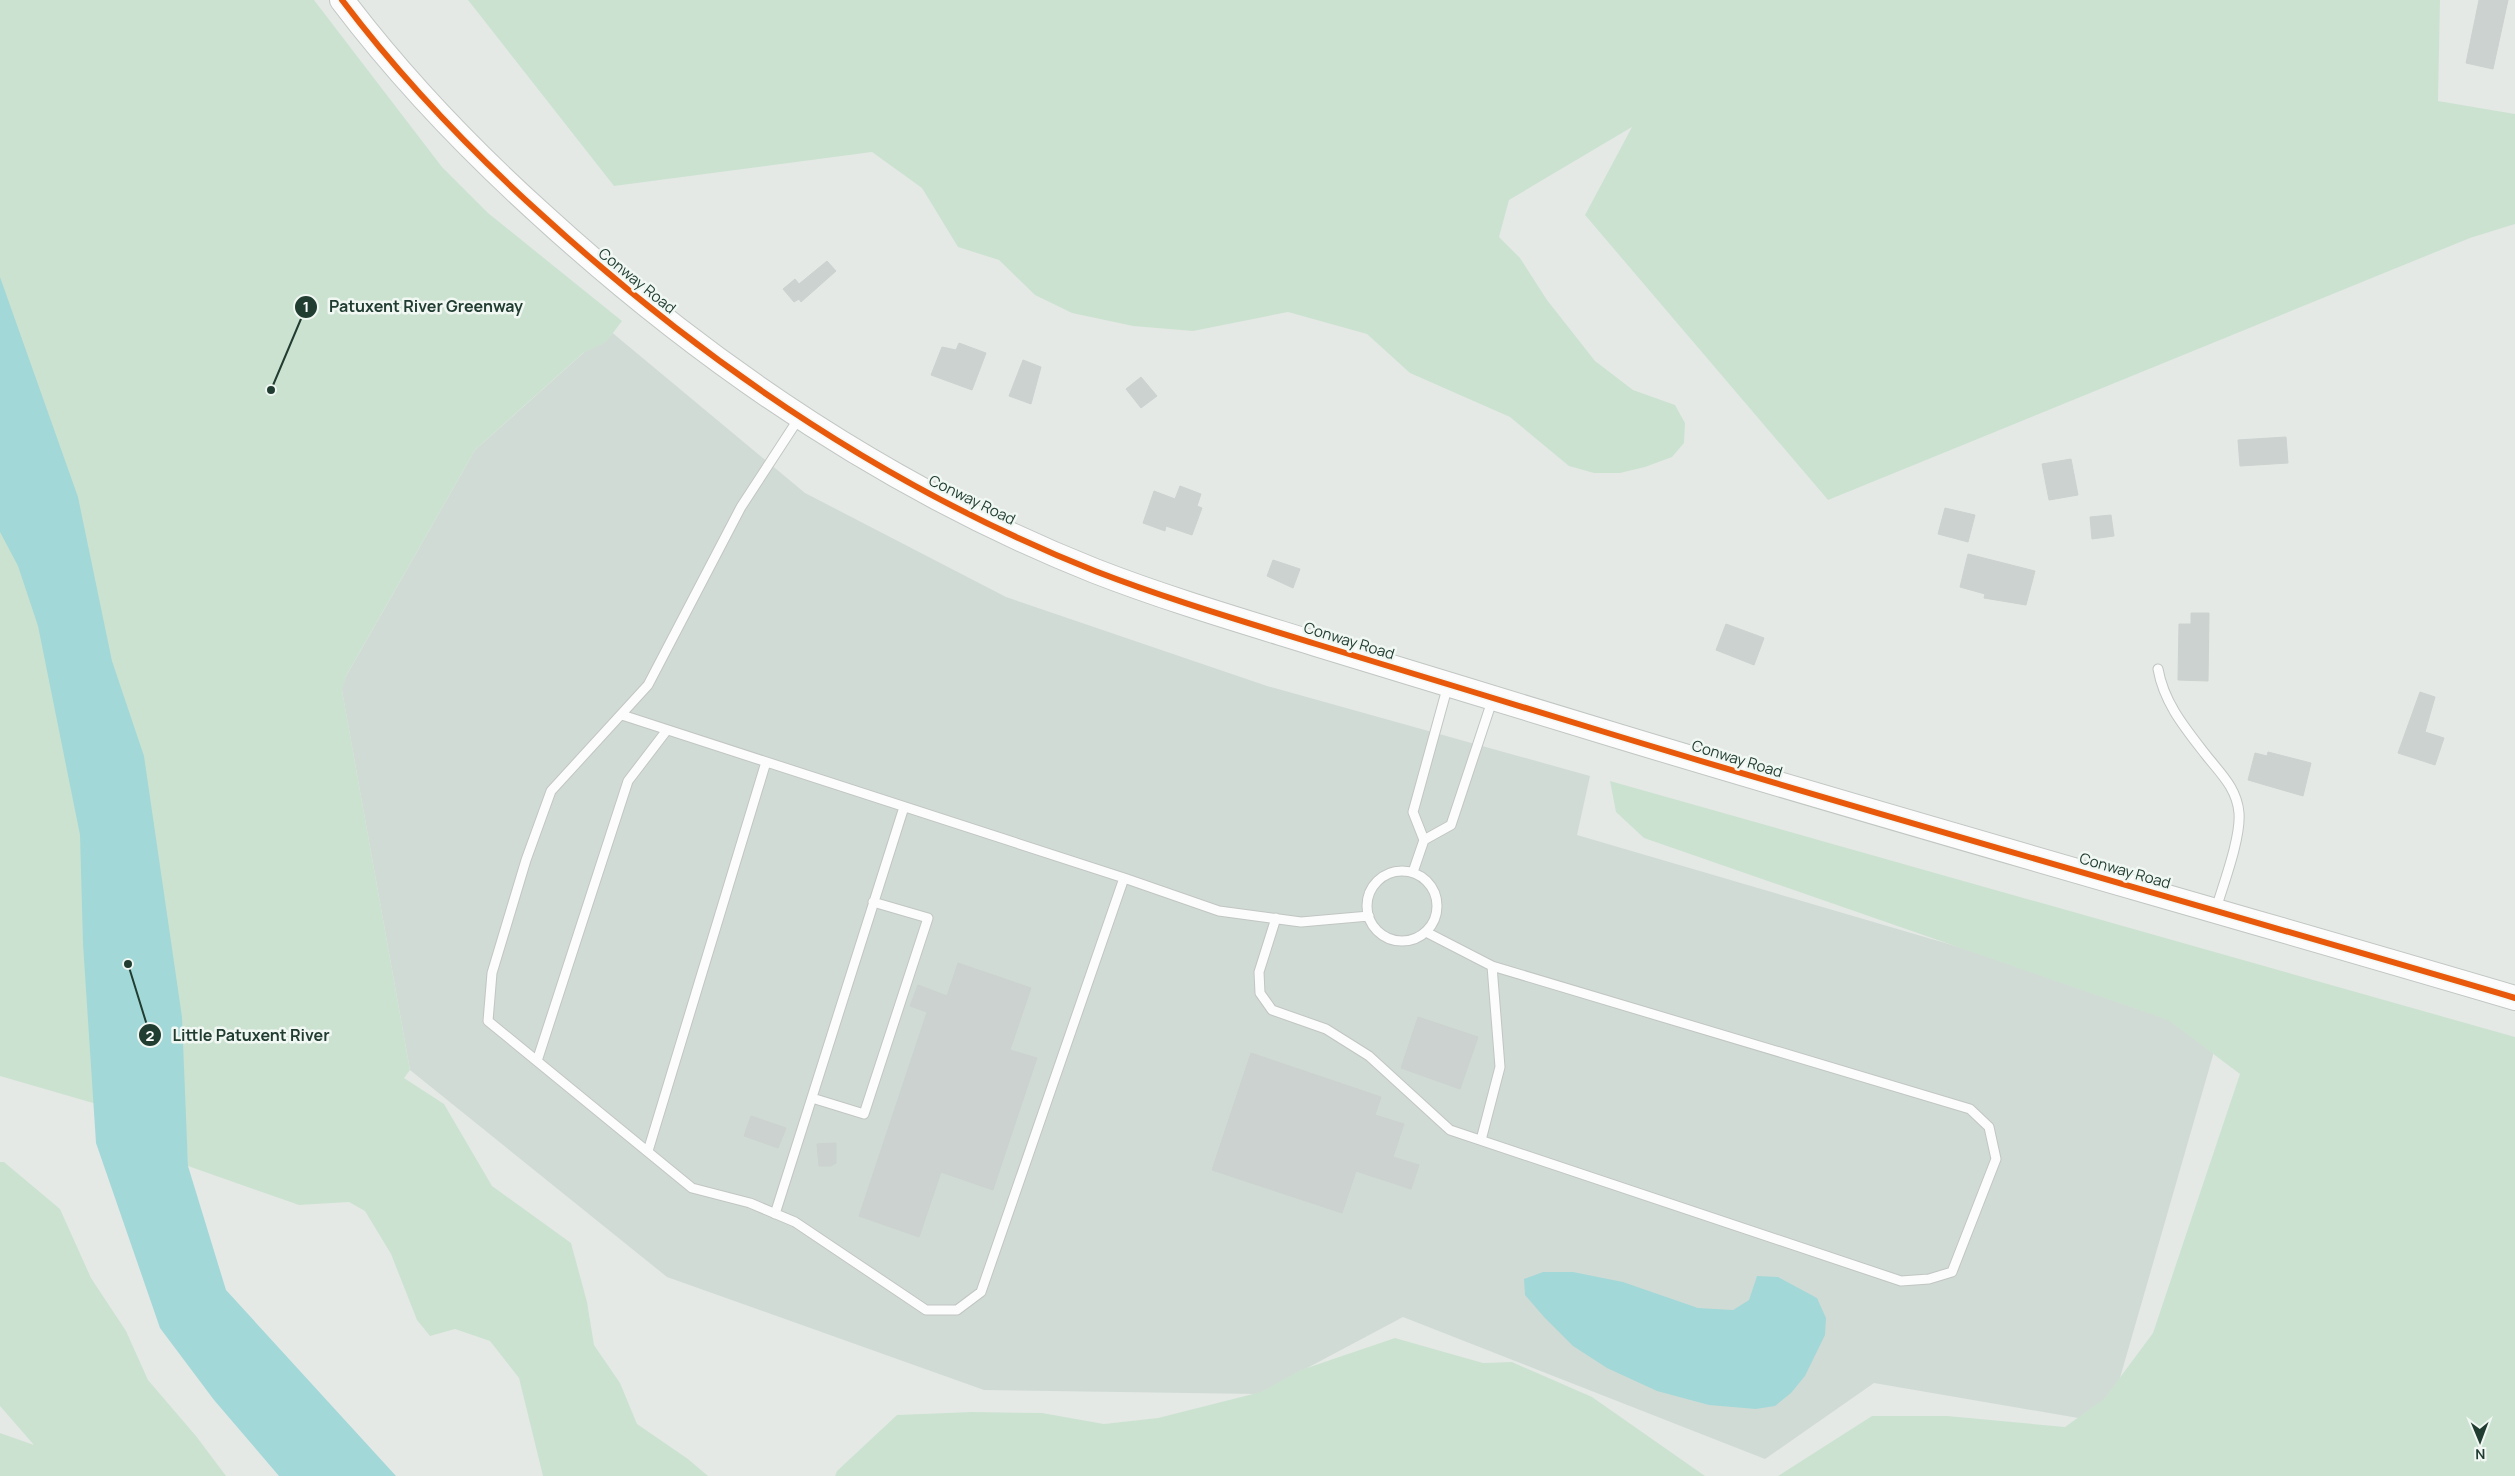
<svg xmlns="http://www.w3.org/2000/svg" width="2515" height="1476" font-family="Manrope,sans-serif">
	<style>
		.built { fill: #d1dbd5 }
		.green { fill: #cce2d0 }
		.water { fill: #a3d8d8 }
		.building { fill: #ccd2cf; stroke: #ccd2cf }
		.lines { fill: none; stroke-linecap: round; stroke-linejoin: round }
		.service-casing { stroke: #c1c6c3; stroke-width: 11 }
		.tertiary-casing { stroke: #c1c6c3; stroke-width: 26 }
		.service { stroke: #fbfcfb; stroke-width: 9 }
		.tertiary { stroke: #fbfcfb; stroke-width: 24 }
		.cycleway-casing { stroke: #f1f8f4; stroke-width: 9 }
		.cycleway { stroke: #e8590c; stroke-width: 6 }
		.labels { text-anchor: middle; stroke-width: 5; stroke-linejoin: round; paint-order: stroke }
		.street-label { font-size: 15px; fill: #213d31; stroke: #f1f8f4 }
		.leader { fill: none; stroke: #213d31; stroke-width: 2 }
		.callout-dot { fill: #213d31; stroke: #f1f8f4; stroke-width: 2 }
		.mark-label { font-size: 15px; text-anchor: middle; font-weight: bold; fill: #fff }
		.callout-label { font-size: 16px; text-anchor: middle; font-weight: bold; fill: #213d31; stroke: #f1f8f4; stroke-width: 5; stroke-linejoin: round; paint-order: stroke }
	</style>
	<rect width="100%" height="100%" fill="#e4e9e6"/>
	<!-- built -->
	<path class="built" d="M609,330L805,493L1006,597L1267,686L1590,776L1577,835L2222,1024L2107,1423L1874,1383L1765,1459L1403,1317L1258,1394L984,1390L667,1277L410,1070L341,685L475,450Z"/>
	<!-- green -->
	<path class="green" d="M0,0H314L442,167L488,213L622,321L606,342L583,353L475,450L346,676L342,690L410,1070L404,1078L444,1104L492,1186L571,1243L587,1302L594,1345L620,1383L637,1424L688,1459L708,1476H543L519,1378L490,1341L455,1329L430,1336L417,1320L391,1254L365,1211L349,1202L299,1205L188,1166L186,1130L0,1076Z
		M468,0H2440L2438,101L2515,114V224L2470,238L1828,500L1585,215L1632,127L1509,200L1499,237L1520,258L1547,300L1595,361L1633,390L1675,405L1685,423L1684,443L1672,457L1645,467L1620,473H1594L1569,466L1510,417L1410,373L1367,334L1288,312L1193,331L1133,326L1072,313L1035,295L999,260L958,247L922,188L872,152L614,186Z
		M1610,781L2515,1037V1476H1778L1872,1416H1947L2065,1427L2104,1399L2153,1333L2240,1074L2168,1020L1644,838L1616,812Z
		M0,1162H4L60,1209L91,1278L126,1331L148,1380L196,1436L226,1476H0V1433L34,1445L0,1406Z
		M1395,1338L1483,1363L1512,1362L1592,1397L1705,1476H835L837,1471L897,1415L972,1412L1042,1413L1104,1424L1158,1418L1261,1392L1301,1370Z"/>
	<!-- water -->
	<path class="water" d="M0,277L78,497L112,661L144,756L182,1017L188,1166L226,1290L396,1476H279L214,1400L160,1328L96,1143L83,944L80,835L38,626L18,566L0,532Z
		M1543,1272H1573L1623,1282L1698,1308L1733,1310L1749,1300L1757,1276L1778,1277L1817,1298L1826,1318L1825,1335L1805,1376L1791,1393L1775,1406L1756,1409L1709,1405L1657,1391L1607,1368L1573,1346L1544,1317L1525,1295L1524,1279Z"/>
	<!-- building -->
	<path class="building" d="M2479,0H2508L2493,69L2466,63Z
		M827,261L836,271L801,302L799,299L794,302L783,289L795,279L799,284Z
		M959,343L986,353L972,390L931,375L942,347L956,350Z
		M1023,360L1041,367L1031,404L1009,396Z
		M1141,377L1157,396L1141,408L1126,389Z
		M2286,437L2288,463L2240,466L2238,440Z
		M2071,459L2078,495L2049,500L2042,464Z
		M1180,486L1201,494L1197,506L1202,508L1192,535L1166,526L1165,531L1143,523L1154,491L1175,499Z
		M1945,508L1975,515L1968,542L1938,534Z
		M2111,515L2114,536L2092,539L2090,517Z
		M1968,554L2035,571L2026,605L1984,598L1985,594L1960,587Z
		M1273,560L1300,569L1293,588L1267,576Z
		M2191,613H2209L2208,681L2178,680L2179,624H2191Z
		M1726,624L1764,638L1754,665L1716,650Z
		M2420,692L2435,697L2425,732L2444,738L2435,765L2398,753Z
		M2268,752L2311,763L2303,796L2248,780L2255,753L2267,756Z
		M958,963L1031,988L1010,1050L1037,1058L993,1190L941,1172L919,1237L859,1216L927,1012L910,1006L918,985L947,996Z
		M1418,1017L1478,1037L1460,1089L1401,1068Z
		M1251,1053L1381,1097L1375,1115L1404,1124L1393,1157L1419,1165L1411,1189L1356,1171L1342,1213L1212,1170Z
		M751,1116L786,1128L778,1148L744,1136Z
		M836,1143V1163L831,1166H819L817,1144Z"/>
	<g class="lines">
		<!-- service casing -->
		<g class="service-casing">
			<path id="service" d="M799,418L741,507L648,685L551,791L526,860L492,973L488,1021L692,1188L750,1203L795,1222L926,1310H957L981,1292L1124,878L1219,911L1301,922L1369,916
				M2158,669C2164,703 2185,728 2206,755C2220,773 2237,788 2239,813C2241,838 2223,885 2216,909
				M622,715L1124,878
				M1424,840L1451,825L1493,698
				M1367 906a35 35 0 1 1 70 0a35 35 0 1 1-70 0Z
				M1413,872L1424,840L1413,812L1448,685
				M1276,918L1259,972L1260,993L1272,1010L1326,1029L1369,1056L1450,1130L1901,1281L1929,1279L1952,1272L1996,1159L1989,1127L1970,1109L1492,966L1426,932
				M537,1061L628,781L667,730
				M812,1098L864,1114L928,918L873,902
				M1481,1140L1500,1067L1492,966
				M648,1151L766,762
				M775,1214L904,807"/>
		</g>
		<!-- tertiary casing -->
		<g class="tertiary-casing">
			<path id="tertiary" d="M342,0C401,78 469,149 542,215C705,364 889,489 1095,571C1167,599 1242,621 1316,644C1418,675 1519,706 1621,737C1918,827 2217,910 2515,998"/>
		</g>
		<!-- service -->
		<use href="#service" class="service"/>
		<!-- tertiary -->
		<use href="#tertiary" class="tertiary"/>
		<!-- cycleway casing -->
		<g class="cycleway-casing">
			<path id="cycleway" d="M342,0C401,78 469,149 542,215C705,364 889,489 1095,571C1167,599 1242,621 1316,644C1418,675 1519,706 1621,737C1918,827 2217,910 2515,998"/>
		</g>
		<!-- cycleway -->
		<use href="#cycleway" class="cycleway"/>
	</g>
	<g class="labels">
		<!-- street labels -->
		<g class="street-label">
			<text transform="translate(637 281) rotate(39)" y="5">Conway Road</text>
			<text transform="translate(972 500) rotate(26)" y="5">Conway Road</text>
			<text transform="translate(1349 641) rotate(17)" y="5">Conway Road</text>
			<text transform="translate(1737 759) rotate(17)" y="5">Conway Road</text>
			<text transform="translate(2125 871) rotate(16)" y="5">Conway Road</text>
		</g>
	</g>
	<!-- callouts -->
	<path class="leader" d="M271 390L306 307M128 964L150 1035"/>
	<g class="callout-dot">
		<circle cx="271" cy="390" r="5"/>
		<circle cx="128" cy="964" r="5"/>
		<circle cx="306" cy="307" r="12"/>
		<circle cx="150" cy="1035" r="12"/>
	</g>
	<g class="mark-label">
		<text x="306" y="312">1</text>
		<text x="150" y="1041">2</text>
	</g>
	<g class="callout-label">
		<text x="426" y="312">Patuxent River Greenway</text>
		<text x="251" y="1041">Little Patuxent River</text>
	</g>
	<!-- north arrow -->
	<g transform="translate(2480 1441) rotate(179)" stroke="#f1f8f4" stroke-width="4" paint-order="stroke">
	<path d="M0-4L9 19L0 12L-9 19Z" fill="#213d31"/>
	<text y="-8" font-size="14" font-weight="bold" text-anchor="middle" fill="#213d31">N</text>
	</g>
</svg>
